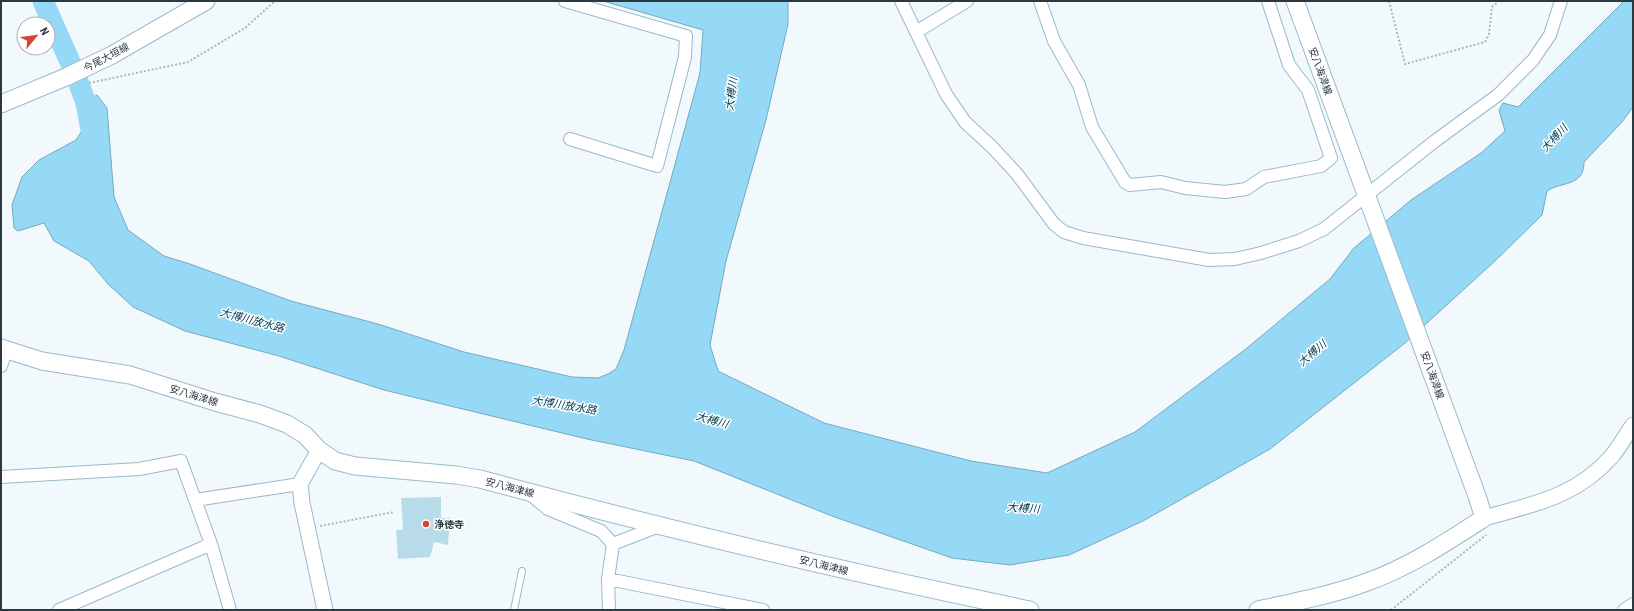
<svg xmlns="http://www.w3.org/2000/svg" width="1634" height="611" font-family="'Roboto Condensed','Noto Sans JP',sans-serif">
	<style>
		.water { fill: #95d9f6; stroke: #76a9bf }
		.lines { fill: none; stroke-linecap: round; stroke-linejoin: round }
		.river { stroke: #95d9f6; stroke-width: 21 }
		.building { fill: #b8dbe9 }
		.service-casing { stroke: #98bac8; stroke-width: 8 }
		.minor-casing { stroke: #98bac8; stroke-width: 14 }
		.tertiary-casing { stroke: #98bac8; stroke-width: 17 }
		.secondary-casing { stroke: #98bac8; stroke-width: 19 }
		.path { stroke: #adb6bb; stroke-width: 2; stroke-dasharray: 2 2; stroke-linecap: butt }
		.service { stroke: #fff; stroke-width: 6 }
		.minor { stroke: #fff; stroke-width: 12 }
		.tertiary { stroke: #fff; stroke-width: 15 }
		.secondary { stroke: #fff; stroke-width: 17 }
		.poi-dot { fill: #d34636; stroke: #fff; stroke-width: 1.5 }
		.labels { text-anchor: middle; stroke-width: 3; stroke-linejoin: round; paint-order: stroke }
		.street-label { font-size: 10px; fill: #2c3a40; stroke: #fff }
		.poi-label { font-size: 10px; font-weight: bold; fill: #2c3a40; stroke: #fff; text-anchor: start }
		.water-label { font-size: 11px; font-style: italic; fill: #034155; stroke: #fff }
	</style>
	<rect width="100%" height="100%" fill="#f2f9fc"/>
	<!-- water -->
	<path class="water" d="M603,1H788V24L766,120L726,261L710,345L718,371L824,423L971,461L1047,473L1135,432L1247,348L1330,279L1354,248L1411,200L1481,153L1505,131L1499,110L1503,103L1518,107L1624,1H1633V107L1622,122L1584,162C1584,187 1562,181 1547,191L1542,215L1495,261L1405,343L1270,449L1143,521L1069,555L1010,565L952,558L832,516L694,461L587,439L384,390L279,356L185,331L133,307L108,284L89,261L54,241L44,223L18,231L14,228L12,205L22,177L39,160L76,140L85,126L87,101L97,95L107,108L114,197L128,230L164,256L190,264L291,301L378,324L464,352L572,377L598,378L608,374L616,369L624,350L700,73L703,30Z"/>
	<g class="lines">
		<!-- river -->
		<path class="river" d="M43,1L75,73L86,103L92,135"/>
	</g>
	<!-- building -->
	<path class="building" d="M441,497V518H450L448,545L434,542L430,557L398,559L396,530H403L401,498Z"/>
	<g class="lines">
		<!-- service casing -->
		<g class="service-casing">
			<path id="service" d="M514,610L522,571"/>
		</g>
		<!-- minor casing -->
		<g class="minor-casing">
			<path id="minor" d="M565,1L686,36L685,57L657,166L570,139
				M901,1L946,94L965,122L992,147L1017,174L1054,224L1064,232L1083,238L1209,260L1235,259L1261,253L1299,241L1324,229L1435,141L1498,95L1533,60L1550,35L1561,1
				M1040,1L1054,41L1079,85L1092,127L1125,182L1130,185L1161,182L1185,188L1225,192L1246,189L1264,177L1321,166L1331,158L1308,90L1289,65L1268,1
				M916,32L967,1
				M1,366L6,351
				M1,477L139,469L181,461L211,544L230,610
				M531,495L548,509L601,531L613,544L608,579L609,610
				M195,500L300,484
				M613,544L659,526
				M608,579L763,610
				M59,610L211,544
				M1624,610L1633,604"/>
		</g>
		<!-- tertiary casing -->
		<g class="tertiary-casing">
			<path id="tertiary" d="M319,450L300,484L302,503L325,610
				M1484,518C1534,504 1576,497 1612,456C1620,446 1626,435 1633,425"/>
		</g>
		<!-- secondary casing -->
		<g class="secondary-casing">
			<path id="secondary" d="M1,104L66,77L112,55L206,1
				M1,348L42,361L130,375L215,402L260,414L287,424L305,435L319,450L335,461L355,466L456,475L480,479C662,528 845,572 1030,610
				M1258,610C1295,602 1332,595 1367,582C1409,567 1447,542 1484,518L1477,496L1295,1"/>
		</g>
		<!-- path -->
		<path class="path" d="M1389,1L1405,64L1485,42L1489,34L1492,7L1499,1
			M89,83L188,62L245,28L275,1
			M320,526L394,512
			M1391,610L1486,535"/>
		<!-- service -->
		<use href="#service" class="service"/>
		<!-- minor -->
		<use href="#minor" class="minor"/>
		<!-- tertiary -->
		<use href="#tertiary" class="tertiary"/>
		<!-- secondary -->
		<use href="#secondary" class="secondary"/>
	</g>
	<!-- markers -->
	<circle class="poi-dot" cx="426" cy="524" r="4"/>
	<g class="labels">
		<!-- street labels -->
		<g class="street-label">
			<text transform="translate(106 57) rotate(-28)" y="4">今尾大垣線</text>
			<text transform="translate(1321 71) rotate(70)" y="4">安八海津線</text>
			<text transform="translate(1433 375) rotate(70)" y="4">安八海津線</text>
			<text transform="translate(194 395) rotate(17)" y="4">安八海津線</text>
			<text transform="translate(510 487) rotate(15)" y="4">安八海津線</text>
			<text transform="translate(824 565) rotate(14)" y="4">安八海津線</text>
		</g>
		<!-- poi labels -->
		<g class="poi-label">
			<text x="434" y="528">浄徳寺</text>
		</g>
		<!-- water labels -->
		<g class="water-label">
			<text transform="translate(731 94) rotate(-82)" y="4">大榑川</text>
			<text transform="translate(1554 138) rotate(-47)" y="4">大榑川</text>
			<text transform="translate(252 320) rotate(15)" y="4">大博川放水路</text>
			<text transform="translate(1312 353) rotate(-40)" y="4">大榑川</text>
			<text transform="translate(564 405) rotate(9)" y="4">大博川放水路</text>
			<text transform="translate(712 420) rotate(16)" y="4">大榑川</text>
			<text transform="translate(1023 508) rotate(4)" y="4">大榑川</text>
		</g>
	</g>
	<!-- border -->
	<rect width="1634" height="611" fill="none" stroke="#2c3a40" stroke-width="4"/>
	<!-- north arrow -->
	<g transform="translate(36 36) rotate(61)"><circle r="19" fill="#ffffff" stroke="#abb0b3"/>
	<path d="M0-3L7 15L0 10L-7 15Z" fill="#d34636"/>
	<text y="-6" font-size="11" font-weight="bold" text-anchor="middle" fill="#2c3a40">N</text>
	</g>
</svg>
